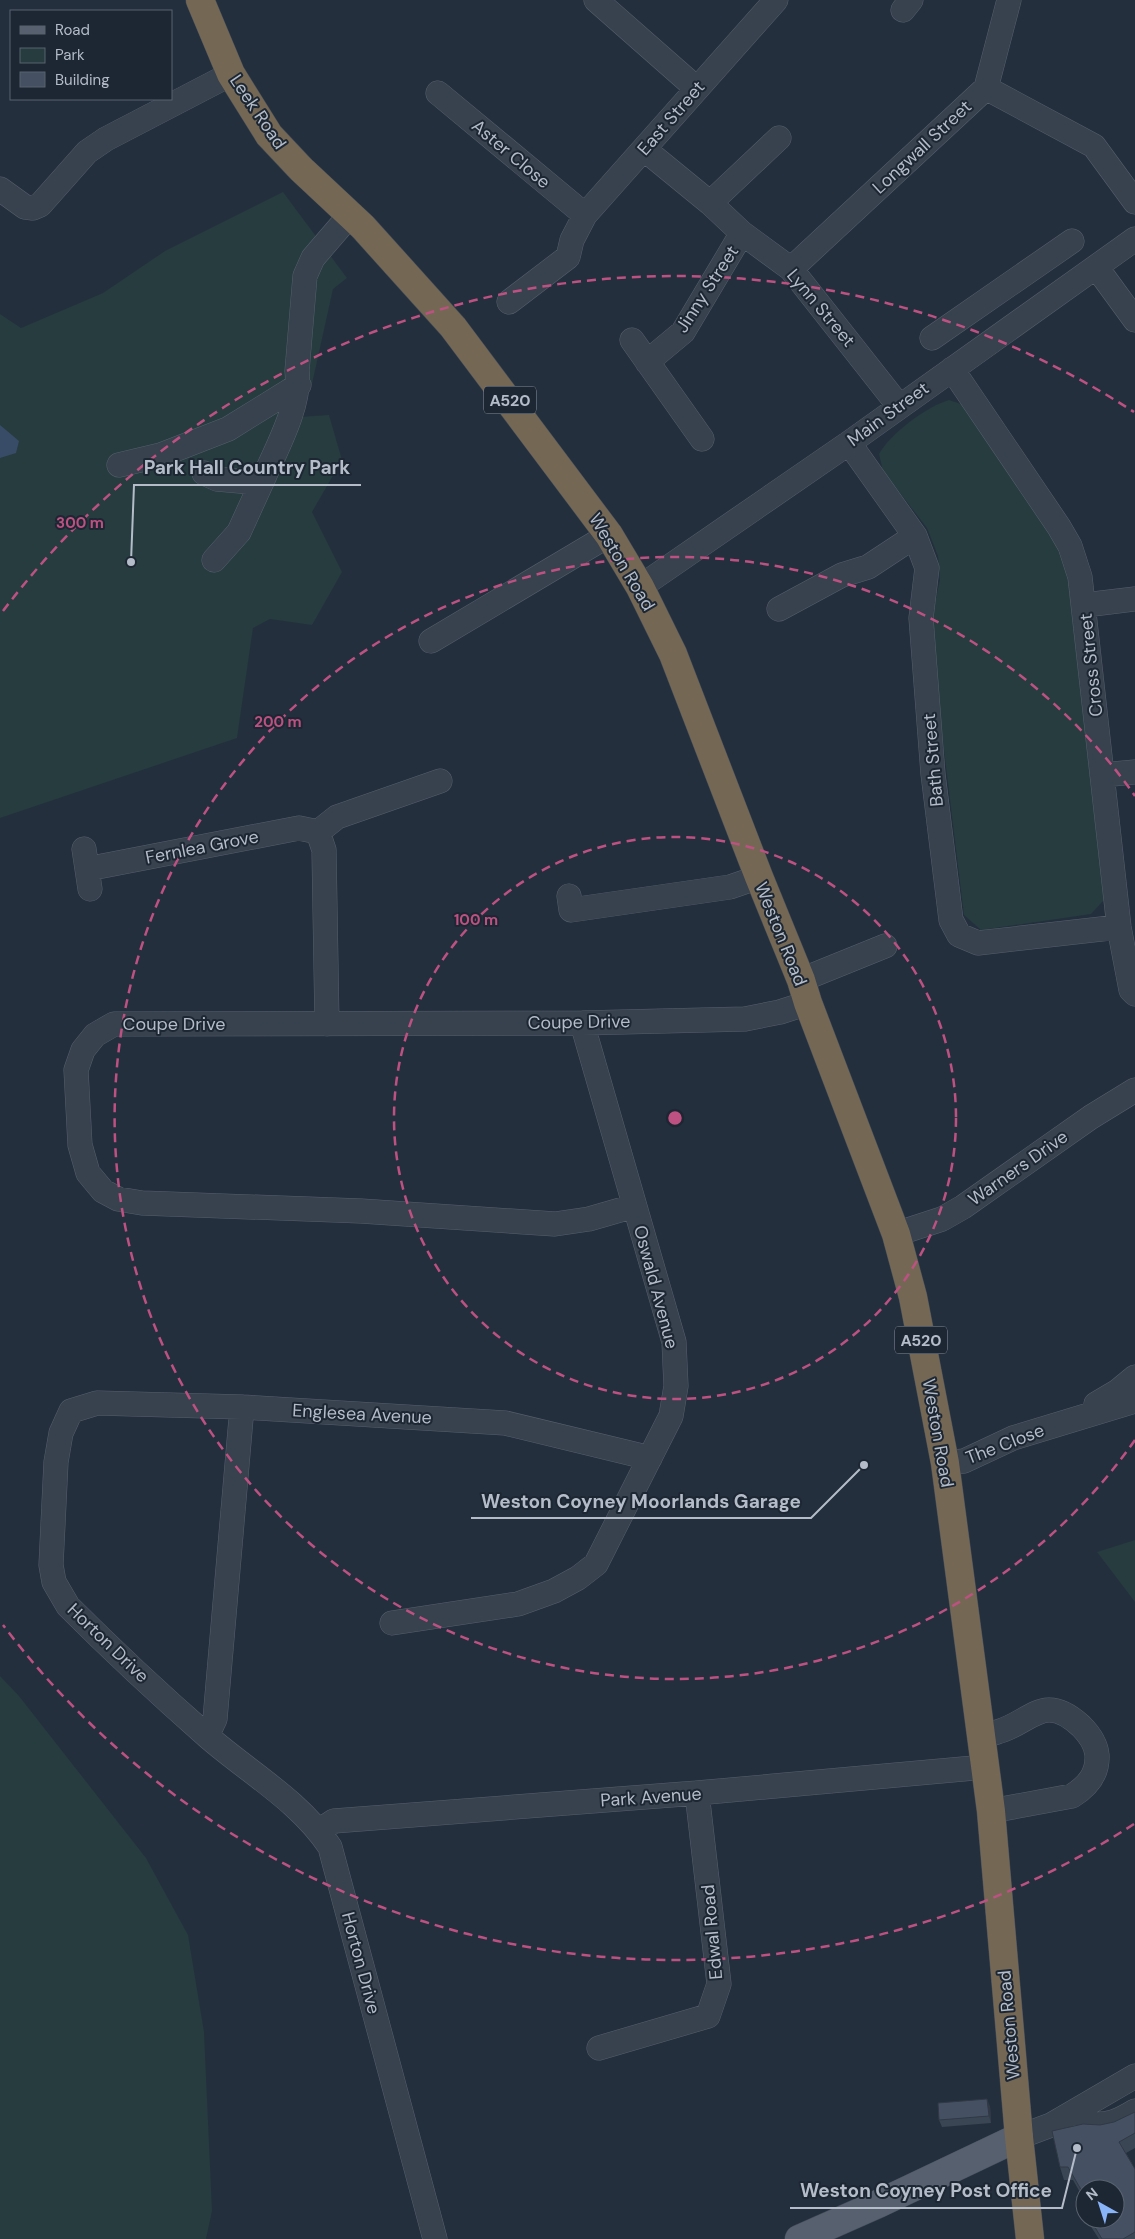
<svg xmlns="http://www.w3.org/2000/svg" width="1135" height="2239" font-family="'DM Sans',sans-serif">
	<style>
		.green { fill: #263c3f }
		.water { fill: #394c67 }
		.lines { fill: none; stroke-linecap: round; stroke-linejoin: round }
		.minor-casing { stroke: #565f6c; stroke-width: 25 }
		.major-casing { stroke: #414a57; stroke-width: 29 }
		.highway-casing { stroke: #434c59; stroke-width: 29 }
		.minor { stroke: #38414e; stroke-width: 24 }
		.major { stroke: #56606e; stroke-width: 28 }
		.highway { stroke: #746855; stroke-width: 28 }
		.wall { fill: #3b4654 }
		.shaded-wall { fill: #303945 }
		.building { fill: #455162; stroke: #303945 }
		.ring { fill: none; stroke: #bd5182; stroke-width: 2.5; stroke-dasharray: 9 6 }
		.labels { text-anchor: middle; stroke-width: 4; stroke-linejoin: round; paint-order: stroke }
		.shield { fill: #1d2633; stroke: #878f9c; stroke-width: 1 }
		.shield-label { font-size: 16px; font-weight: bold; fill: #b4bcc9 }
		.street-label { font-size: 18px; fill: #b4bcc9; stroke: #1d2633 }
		.centre { fill: #bd5182; stroke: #1d2633; stroke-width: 2.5 }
		.ring-label { font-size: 15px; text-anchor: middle; font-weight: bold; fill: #bd5182; stroke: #1d2633; stroke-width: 4; stroke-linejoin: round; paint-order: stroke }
		.leader { fill: none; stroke: #b4bcc9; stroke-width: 2 }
		.callout-dot { fill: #b4bcc9; stroke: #1d2633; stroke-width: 2 }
		.callout-label { font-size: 19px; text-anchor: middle; font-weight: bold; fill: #b4bcc9; stroke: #1d2633; stroke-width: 4; stroke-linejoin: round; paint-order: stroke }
	</style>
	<rect width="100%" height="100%" fill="#242f3e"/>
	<!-- green -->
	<path class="green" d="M283,192L347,278L333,289L312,384L284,418L329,415L342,460L312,512L342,572L312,625L270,619L253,628L237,738L0,818V314L21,328L103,293L165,251Z
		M949,400L967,406L1065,548L1104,900L1091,914L981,930L964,915L934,667L931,621L940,580L938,556L927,528L883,471L879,454C890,434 927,406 949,400Z
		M1135,1540V1602L1097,1552Z
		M0,1676L19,1696L146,1858L188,1935L204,2032L212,2211L206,2239H0Z"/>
	<!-- water -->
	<path class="water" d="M0,425L19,441L16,453L0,458Z"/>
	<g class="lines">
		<!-- minor casing -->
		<g class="minor-casing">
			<path id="minor" d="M596,0L696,88
				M903,10L911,0
				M986,88L1094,146L1135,202
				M438,93L585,215
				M644,149L710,203L742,233L791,269L899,406
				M0,189L25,207L33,208L40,205L87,152L106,139L231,74
				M710,203L779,138
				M1097,268L1135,320
				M791,269L986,88L1009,0
				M509,302L568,257L572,240L585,215L776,0
				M932,338L1072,241
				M632,340L702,439
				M647,362L683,332L742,233
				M952,369L1059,527L1070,546L1080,577L1119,927L1131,990L1135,994
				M849,443L915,536L927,568L921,618L933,774L951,920L959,935L978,943L1119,927
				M119,465L161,455L228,429L299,385
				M204,473L217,479L251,482L265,475C278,446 301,403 297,371L305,276L313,258L350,215
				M214,560L239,532L265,475
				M640,587L849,443L1135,239
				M1085,605L1135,599
				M779,609L842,575L868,567L915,536
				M431,641L609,535
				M1102,775L1135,772
				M318,832L337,817L440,781
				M84,849L90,889
				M87,869L299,828L318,832L324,850L327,1024
				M569,896L571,910L730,887L759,877
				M801,980L885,946
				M634,1206L589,1219L555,1224L361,1211L142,1203L118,1199L103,1191L88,1173L80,1145L76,1070L83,1050L95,1035L114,1024L582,1023L745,1019L780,1012L808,1003
				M896,1234L942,1219L963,1207L1091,1117L1135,1090
				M1096,1404L1118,1391L1135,1377
				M945,1463L964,1461L1013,1438L1135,1401
				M392,1623L518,1604L554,1591L578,1578L596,1564L671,1416L676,1386L674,1342L582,1023
				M982,1735C987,1734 993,1734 997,1732C1031,1723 1043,1691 1081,1726C1089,1734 1096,1743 1097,1755C1098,1774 1088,1786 1072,1796L991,1811
				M207,1736L215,1719L242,1407
				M319,1831L334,1821L697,1793L985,1767
				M599,2048L708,2016L719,1984L697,1793
				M1077,2110L1091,2124C1109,2126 1120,2120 1135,2111
				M1019,2137L1051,2125L1135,2076
				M435,2239L330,1847C300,1801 248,1772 207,1736C159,1694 113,1651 68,1606L54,1582L51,1565L56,1462L61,1433L71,1411L97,1403L242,1407L505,1423L650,1458"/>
		</g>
		<!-- major casing -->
		<g class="major-casing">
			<path id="major" d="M799,2239L878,2204L1019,2137"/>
		</g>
		<!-- highway casing -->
		<g class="highway-casing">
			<path id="highway" d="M200,0L231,74L269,135L301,169L363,227L453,327L609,535L640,587L673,654L759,877L801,980L808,1003L896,1234L913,1297L945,1463L991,1811L1019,2137L1030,2239"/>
		</g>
		<!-- minor -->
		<use href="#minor" class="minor"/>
		<!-- major -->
		<use href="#major" class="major"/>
		<!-- highway -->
		<use href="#highway" class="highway"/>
	</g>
	<!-- wall -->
	<path class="wall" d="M990,2106L991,2123L942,2127L939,2120Z
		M1135,2112V2148L1126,2153L1135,2169V2239H1099L1086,2219H1115L1085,2189V2217L1081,2210L1076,2197L1081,2194L1073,2180H1064L1060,2167L1100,2125L1114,2122Z"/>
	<!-- shaded-wall -->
	<path class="shaded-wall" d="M987,2099L990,2106L991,2123L989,2116Z"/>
	<!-- building -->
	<path class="building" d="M987,2099L989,2116L939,2120L938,2103Z
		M1135,2112V2133L1119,2142L1135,2169V2232L1123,2239H1102L1090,2219H1115V2189H1085V2211L1076,2197L1083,2193L1068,2167H1060L1052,2131L1083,2124L1100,2125L1114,2122Z"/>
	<!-- distance rings -->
	<g class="ring">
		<circle cx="675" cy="1118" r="281"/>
		<path d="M1135 1440A561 561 0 1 1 1135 796"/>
		<path d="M1134 1824A842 842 0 0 1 3 1625M3 611A842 842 0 0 1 1134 412"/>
	</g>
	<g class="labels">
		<!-- shield labels -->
		<g class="shield">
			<rect x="484" y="386.5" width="52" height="27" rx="4"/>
			<rect x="895" y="1326.5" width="52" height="27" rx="4"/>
		</g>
		<g class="shield-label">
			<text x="510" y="406">A520</text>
			<text x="921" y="1346">A520</text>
		</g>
		<!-- street labels -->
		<g class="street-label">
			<text transform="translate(258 112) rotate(56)" y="6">Leek Road</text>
			<text transform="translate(671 118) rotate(-49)" y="6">East Street</text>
			<text transform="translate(922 147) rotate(-43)" y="6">Longwall Street</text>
			<text transform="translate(511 154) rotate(40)" y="6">Aster Close</text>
			<text transform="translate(707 289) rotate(-57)" y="6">Jinny Street</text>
			<text transform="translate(821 308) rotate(50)" y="6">Lynn Street</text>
			<text transform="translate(888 414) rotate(-36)" y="6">Main Street</text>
			<text transform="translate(622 562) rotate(59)" y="6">Weston Road</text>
			<text transform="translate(1091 665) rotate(-96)" y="6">Cross Street</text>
			<text transform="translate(933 760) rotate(-95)" y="6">Bath Street</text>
			<text transform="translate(202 847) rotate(-11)" y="6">Fernlea Grove</text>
			<text transform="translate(781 934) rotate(68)" y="6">Weston Road</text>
			<text transform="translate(579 1022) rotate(-1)" y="6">Coupe Drive</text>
			<text x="174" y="1030">Coupe Drive</text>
			<text transform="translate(1018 1168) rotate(-35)" y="6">Warners Drive</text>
			<text transform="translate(656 1287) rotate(75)" y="6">Oswald Avenue</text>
			<text transform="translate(362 1414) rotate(3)" y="6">Englesea Avenue</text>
			<text transform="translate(938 1433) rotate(80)" y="6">Weston Road</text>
			<text transform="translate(1005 1444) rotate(-21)" y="6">The Close</text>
			<text transform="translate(108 1643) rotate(44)" y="6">Horton Drive</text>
			<text transform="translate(651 1797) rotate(-4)" y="6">Park Avenue</text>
			<text transform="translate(712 1932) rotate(-95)" y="6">Edwal Road</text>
			<text transform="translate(361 1963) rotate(75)" y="6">Horton Drive</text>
			<text transform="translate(1009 2025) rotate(-95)" y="6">Weston Road</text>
		</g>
	</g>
	<circle cx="675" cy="1118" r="8" class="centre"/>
	<g class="ring-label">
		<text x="80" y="528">300 m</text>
		<text x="278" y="727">200 m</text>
		<text x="476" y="925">100 m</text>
	</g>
	<!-- callouts -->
	<path class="leader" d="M131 562L134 485H361M864 1465L811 1518H471M1077 2148L1062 2208H790"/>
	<g class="callout-dot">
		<circle cx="131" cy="562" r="5"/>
		<circle cx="864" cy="1465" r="5"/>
		<circle cx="1077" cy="2148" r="5"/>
	</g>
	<g class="callout-label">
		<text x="247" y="474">Park Hall Country Park</text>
		<text x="641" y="1508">Weston Coyney Moorlands Garage</text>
		<text x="926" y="2197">Weston Coyney Post Office</text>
	</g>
	<!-- legend -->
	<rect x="10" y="10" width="162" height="90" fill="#1d2633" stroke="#59626f"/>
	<rect x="20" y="26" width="25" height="8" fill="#56606e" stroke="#59626f"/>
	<text x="55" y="35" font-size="15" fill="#b4bcc9">Road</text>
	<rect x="20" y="48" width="25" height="15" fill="#263c3f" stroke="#59626f"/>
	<text x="55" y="60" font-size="15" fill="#b4bcc9">Park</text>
	<rect x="20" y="72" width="25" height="15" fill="#455162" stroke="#59626f"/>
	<text x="55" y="85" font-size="15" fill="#b4bcc9">Building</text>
	<!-- north arrow -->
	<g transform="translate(1100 2204) rotate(321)"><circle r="24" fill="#1d2633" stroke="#59626f"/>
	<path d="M0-4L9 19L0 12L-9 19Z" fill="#8ab4f8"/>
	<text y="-8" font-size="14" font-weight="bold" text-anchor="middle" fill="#b4bcc9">N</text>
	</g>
</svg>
